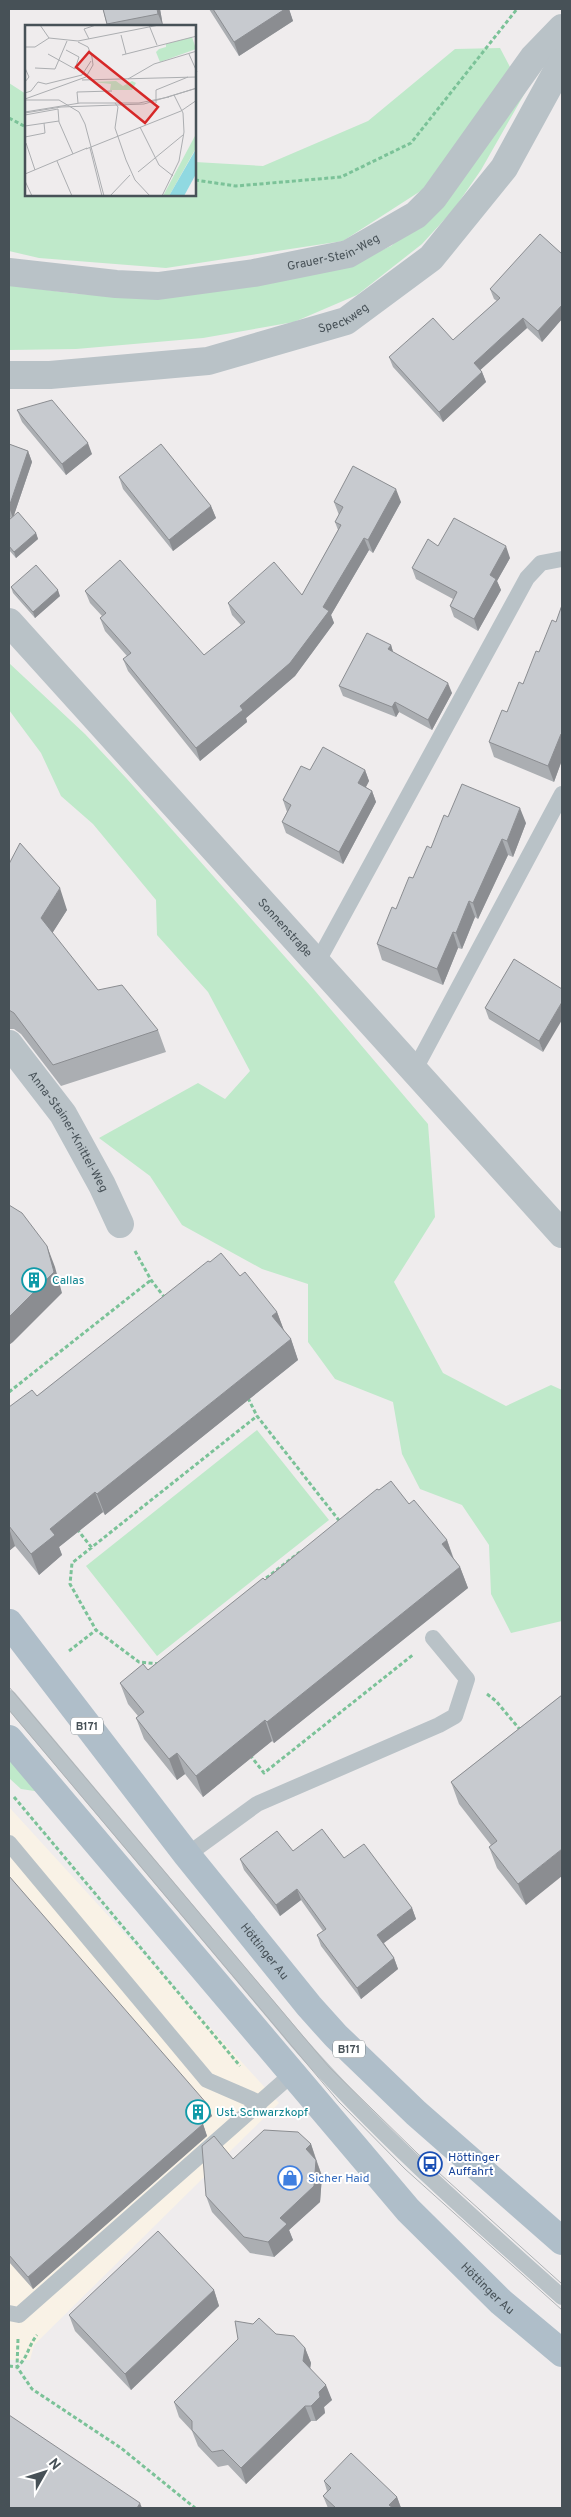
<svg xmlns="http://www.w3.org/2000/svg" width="571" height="2517" font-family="Overpass,sans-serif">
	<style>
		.commercial { fill: #f9f2e6 }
		.green { fill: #bfe9ca }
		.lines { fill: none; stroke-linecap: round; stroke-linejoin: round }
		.path { stroke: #7bc298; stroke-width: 3; stroke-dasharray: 4 2.5; stroke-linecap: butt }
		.service { stroke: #b9c2c7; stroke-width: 16 }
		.minor { stroke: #b9c2c7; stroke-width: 28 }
		.tertiary { stroke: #b9c2c7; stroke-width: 28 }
		.primary { stroke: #afbec9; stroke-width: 28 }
		.tram { stroke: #afb3b6; stroke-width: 1 }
		.wall { fill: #abaeb2 }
		.shaded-wall { fill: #8b8d91 }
		.building { fill: #c7cacf; stroke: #8b8d91 }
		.labels { text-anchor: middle; stroke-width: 4; stroke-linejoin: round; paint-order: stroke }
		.shield { fill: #fff; stroke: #7e8589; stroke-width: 1 }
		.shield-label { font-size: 11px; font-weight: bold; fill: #475157 }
		.street-label { font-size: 12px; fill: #475157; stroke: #fff }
		.culture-label { font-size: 12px; fill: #0d838f; stroke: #fff; text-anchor: start }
		.transit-label { font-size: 12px; fill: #164399; stroke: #fff; text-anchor: start }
		.shop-label { font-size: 12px; fill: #366cbe; stroke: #fff; text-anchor: start }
		.inset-road { fill: none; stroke: #acaeb1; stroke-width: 1 }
		.view { fill: #d62828; fill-opacity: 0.15; stroke: #d62828; stroke-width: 2.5 }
		.inset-edge { fill: none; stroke: #475157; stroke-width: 2.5 }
	</style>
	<rect width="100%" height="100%" fill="#efeced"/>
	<!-- commercial -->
	<path class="commercial" d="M9,1807L279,2103L34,2345L30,2360H9Z"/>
	<!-- green -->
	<path class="green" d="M500,48L511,69L433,183L343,241L166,268L39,258L9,251V83L26,94V195H195V162L263,166L368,121L455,49Z
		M530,84L481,170L454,209L422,244L357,295L294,322L203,338L76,349L9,350V285L78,294L135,296L357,261L391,246L425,218Z
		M9,663L85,734L127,779L310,985L428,1124L435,1217L394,1282L443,1373L506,1406L551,1385L562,1390V1621L511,1633L491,1594L489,1545L462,1505L420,1489L402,1454L393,1402L335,1379L308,1342V1284L262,1269L182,1225L150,1176L99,1138L198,1083L225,1099L250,1071L208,992L157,935L156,900L93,824L61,796L41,753L9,710Z
		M257,1430L329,1520L157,1656L86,1566Z
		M9,1753L41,1792L21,1789L9,1778Z"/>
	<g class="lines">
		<!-- path -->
		<path class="path" d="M9,118L26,127
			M195,180L236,186L341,177L411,143L517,9
			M135,1251L151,1280L165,1298
			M9,1392L151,1280
			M248,1398L257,1416L341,1523
			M77,1529L92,1548
			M261,1582L300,1552
			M69,1651L96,1630
			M159,1664L139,1662L96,1630L70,1584L72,1563L257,1416
			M487,1694L496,1701L522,1732
			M250,1755L264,1773L414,1654
			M14,1797L240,2066
			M18,2339L17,2367L32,2389L121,2448L195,2508
			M9,2366L17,2367C28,2358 28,2346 37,2335"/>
		<!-- service -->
		<path class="service" d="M317,963L527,578L541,563L562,559
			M414,1071L562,794
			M9,1698L297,2041C378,2134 470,2215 562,2297
			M9,1843L207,2080L260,2103
			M187,1855L257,1804L439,1725L455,1716L467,1679L433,1638
			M9,2313L19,2315L291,2075"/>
		<!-- minor -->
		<g class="minor">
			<path id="s1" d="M9,272L116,284L158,286L254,273L348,254L416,215L434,197L533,58L562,28"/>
			<path id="s2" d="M9,1044L63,1114L102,1185L120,1224"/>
		</g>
		<!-- tertiary -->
		<g class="tertiary">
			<path id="s3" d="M9,375H50L208,361L346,321L431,258L504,168L562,62"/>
			<path id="s4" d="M9,622L562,1234"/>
		</g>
		<!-- primary -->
		<g class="primary">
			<path id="s5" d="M9,1623L187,1855L309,2006L336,2036L416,2113L562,2241"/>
			<path id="s6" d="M9,1739L408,2210L501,2302L562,2353"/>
		</g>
		<!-- tram -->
		<path class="tram" d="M9,1687L329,2067L418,2154L562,2284
			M9,1710L339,2102L405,2169L562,2310"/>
	</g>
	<!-- wall -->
	<path class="wall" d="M103,9H160L163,26H107Z
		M209,9H289L293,21L239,56Z
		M562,254V319L542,342L527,328L480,370L482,372L486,382L443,422L393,367L389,357L453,340L497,301L494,299L490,289Z
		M17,410L92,454L66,475L22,422Z
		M9,444L28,451L32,462L14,515L36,533L38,539L16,558L9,550V520L11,518L9,517Z
		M119,477L211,506L216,518L173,551L123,489Z
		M334,502H401L373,553L369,550L331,615L334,623L295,676L246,718L247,722L200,761L128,671L123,659L127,656L105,631L100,618L102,616L90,603L85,591L204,655L241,625L232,615L228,603L302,595L338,530L335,522L339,515Z
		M438,546L510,558L497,581L501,590L478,631L454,617L450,606L453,599L416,579L412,568Z
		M11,587L60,596L35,618L13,593Z
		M562,605V760L554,782L494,757L489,742L523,684L556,622Z
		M391,645L393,652L452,693L432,730L399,712L396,717L343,696L339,686Z
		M310,770H365L369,781L366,787L372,791L376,802L343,864L286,833L282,822L287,812L283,800Z
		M448,817L526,823L513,857L508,855L478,919L475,917L462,949L458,948L443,985L382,960L377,944Z
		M9,864L67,910L52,933L98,990L158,1030L166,1052L61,1086L21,1034L14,1029H9Z
		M514,959L543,1052L489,1019L485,1008Z
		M210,1262L240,1276L277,1312L284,1331L291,1339L298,1360L105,1515L103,1512L59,1547L62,1555L39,1575L15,1546L9,1551V1407L37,1396Z
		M379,1490L409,1504L447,1540L454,1559L460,1567L468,1588L274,1743L272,1741L203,1797L185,1774L177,1780L144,1739L136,1718L138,1716L128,1704L120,1683L148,1670L265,1580Z
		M562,1695L526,1905L497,1868L489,1847L491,1845L459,1804L451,1782Z
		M293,1851L344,1858L412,1908L416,1919L384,1943L394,1958L398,1969L361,1999L321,1946L317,1935L323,1931L301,1900L280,1916L244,1870L240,1859Z
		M9,1876L212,2116L203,2124L207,2136L33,2289L9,2262Z
		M311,2144L322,2176L320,2202L289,2230L293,2240L274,2257L250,2253L212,2212L206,2196L233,2159Z
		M214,2290L219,2306L131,2390L75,2331L69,2315Z
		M276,2334L305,2348L311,2363L310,2368L332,2400L324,2407L325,2413L316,2421H311L246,2484L228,2465L218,2467L198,2446L192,2431L179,2417L174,2402L238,2339Z
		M324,2481L397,2497L401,2508H328L323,2496L327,2491Z"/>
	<!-- shaded-wall -->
	<path class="shaded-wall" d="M157,9H160L163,26L158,14Z
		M285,9H289L293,21L239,56L234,42Z
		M562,305V319L542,342L538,331Z
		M523,318L527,328L477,373L474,363Z
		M482,372L486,382L443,422L439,412Z
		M88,443L92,454L66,475L62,464Z
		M28,451L32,462L13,518L9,507Z
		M396,489L401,502L373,553L368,540Z
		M211,506L216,518L173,551L169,540Z
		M36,533L38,539L16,558L14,552Z
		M364,538L369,550L331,615L334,623L295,676L246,718L247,722L200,761L196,748L240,706L323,607Z
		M506,546L510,558L497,581L501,590L478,631L474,619L490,575Z
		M58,590L60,596L35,618L33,612Z
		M391,645L394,655L388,649Z
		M448,683L452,693L432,730L428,720Z
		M395,702L399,712L396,717L392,707Z
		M561,734L562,737V760L554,782L548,766Z
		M365,770L369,781L362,794L358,783Z
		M372,791L376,802L343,864L339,852Z
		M520,808L526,823L513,857L507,841Z
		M502,839L508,855L478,919L473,903Z
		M60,888L67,910L48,940L41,918Z
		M469,901L475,917L462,949L456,933Z
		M453,932L458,948L443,985L437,969Z
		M562,1002V1020L543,1052L539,1041Z
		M47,1246L55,1267L62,1293L13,1342L9,1345V1317Z
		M277,1312L285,1333L272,1316Z
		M291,1339L298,1360L105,1515L97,1494Z
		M95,1492L103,1512L59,1547L62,1555L39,1575L31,1554L50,1529Z
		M9,1528L15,1546L9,1551Z
		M447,1540L454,1561L442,1544Z
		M460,1567L468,1588L274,1743L267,1722Z
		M265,1720L272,1741L203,1797L196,1776Z
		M177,1753L185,1774L177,1780L169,1759Z
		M562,1849V1876L526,1905L518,1884Z
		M297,1889L301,1900L280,1916L276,1905Z
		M412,1908L416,1919L381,1945L377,1935Z
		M394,1958L398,1969L361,1999L357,1988Z
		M208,2105L212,2116L199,2127L195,2115Z
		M203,2124L207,2136L33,2289L28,2277Z
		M311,2144L316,2160L306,2149Z
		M316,2160L322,2176L320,2202L289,2230L293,2240L274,2257L268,2242L280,2218Z
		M214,2290L219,2306L131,2390L125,2374Z
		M305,2348L311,2363L309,2376L303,2361Z
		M326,2385L332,2400L324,2407L325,2413L316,2421L311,2406L319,2392Z
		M305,2406L311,2421L246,2484L241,2468Z
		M397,2497L401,2508H391L389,2505Z
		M140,2503L142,2508H137Z"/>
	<!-- building -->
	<path class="building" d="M103,9H157L158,14L107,24Z
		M213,9H285L234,42Z
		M540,234L562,254V305L538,331L523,318L474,363L482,372L439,412L389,357L433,318L453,340L500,298L490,289Z
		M52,400L88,443L62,464L17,410Z
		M9,444L28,451L9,507Z
		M161,444L211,506L169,540L119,477Z
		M353,466L396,489L368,540L364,538L323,607L329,611L290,663L240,706L243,710L196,748L123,659L131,653L100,618L106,613L85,591L120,560L204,655L245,622L228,603L274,562L302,595L341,525L335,522L343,507L334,502Z
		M18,512L36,533L14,552L9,546V520Z
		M454,518L506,546L490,575L496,579L474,619L450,606L457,592L412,568L428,539L438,546Z
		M36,565L58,590L33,612L11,587Z
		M562,605V734H561L548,766L489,742L502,710L507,712L519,682L523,684L536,651L539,652L552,620L556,622Z
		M367,633L391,645L388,649L448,683L428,720L395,702L392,707L339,686Z
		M323,747L365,770L358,783L372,791L339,852L282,822L291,805L283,800L301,766L310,770Z
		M462,784L520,808L507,841L502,839L473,903L469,901L456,933L453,932L437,969L377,944L392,907L396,909L409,877L413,878L427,846L431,848L444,815L448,817Z
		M20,843L60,888L41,918L98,990L122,985L158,1030L53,1065L14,1013L9,1010V864Z
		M514,959L562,989V1002L539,1041L485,1008Z
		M9,1205L22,1213L47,1246L54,1272L9,1317Z
		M221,1253L240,1276L245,1272L277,1312L272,1316L291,1339L97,1494L95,1492L50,1529L55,1535L31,1554L9,1526V1407L32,1390L37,1396L208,1261L210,1262Z
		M391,1481L409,1504L414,1500L447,1540L442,1544L460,1567L267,1722L265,1720L196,1776L177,1753L169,1759L136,1718L144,1712L120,1683L143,1664L148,1670L263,1578L265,1580L377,1489L379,1490Z
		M562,1695V1849L518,1884L489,1847L497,1841L451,1782Z
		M322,1829L344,1858L364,1844L412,1908L377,1935L394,1958L357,1988L317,1935L326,1929L297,1889L276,1905L240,1859L277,1831L293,1851Z
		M9,1876L208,2105L195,2115L203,2124L28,2277L9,2255Z
		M264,2130L298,2132L311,2144L306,2149L316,2160L314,2186L280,2218L287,2224L268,2242L244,2237L206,2196L202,2146L214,2136L233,2159Z
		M158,2231L214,2290L125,2374L69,2315Z
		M259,2318L276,2334L294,2336L305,2348L303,2361L326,2385L319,2392L320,2397L311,2406H305L241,2468L223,2450L212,2452L192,2430V2421L174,2402L238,2339L235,2321L253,2324Z
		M9,2415L140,2503L137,2508H9Z
		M351,2453L397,2497L389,2505L393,2508H336L323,2496L331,2488L324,2481Z"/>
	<!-- icons -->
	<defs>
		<g id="building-ring" transform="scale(1.25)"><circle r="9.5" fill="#fff" stroke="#0f9aa8" stroke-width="1.5"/><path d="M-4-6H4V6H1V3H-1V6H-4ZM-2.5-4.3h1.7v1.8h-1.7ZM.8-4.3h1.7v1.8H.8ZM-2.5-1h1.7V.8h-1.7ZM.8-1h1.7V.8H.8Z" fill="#0f9aa8"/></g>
		<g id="bus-ring" transform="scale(1.25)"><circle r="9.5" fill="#fff" stroke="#1a4fb4" stroke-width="1.5"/><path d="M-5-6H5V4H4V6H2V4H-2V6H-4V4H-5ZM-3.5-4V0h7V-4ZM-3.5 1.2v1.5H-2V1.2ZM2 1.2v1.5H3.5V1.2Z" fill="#1a4fb4"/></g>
		<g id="shop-ring" transform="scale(1.25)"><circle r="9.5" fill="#fff" stroke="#3f7fe0" stroke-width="1.5"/><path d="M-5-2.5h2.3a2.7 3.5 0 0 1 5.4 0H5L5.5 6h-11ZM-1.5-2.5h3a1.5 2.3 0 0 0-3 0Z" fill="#3f7fe0"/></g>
	</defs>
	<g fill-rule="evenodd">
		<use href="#building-ring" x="34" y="1280"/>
		<use href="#building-ring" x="198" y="2112"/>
		<use href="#bus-ring" x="430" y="2164"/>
		<use href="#shop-ring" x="290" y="2178"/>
	</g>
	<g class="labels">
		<!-- shield labels -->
		<g class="shield">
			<rect x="71" y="1717.5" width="32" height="17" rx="4"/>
			<rect x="333" y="2040.5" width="32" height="17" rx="4"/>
		</g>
		<g class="shield-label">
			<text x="87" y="1730">B171</text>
			<text x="349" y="2053">B171</text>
		</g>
		<!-- street labels -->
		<g class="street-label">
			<text dy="4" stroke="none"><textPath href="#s1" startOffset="329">Grauer-Stein-Weg</textPath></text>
			<text dy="4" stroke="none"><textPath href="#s3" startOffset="342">Speckweg</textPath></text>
			<text dy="4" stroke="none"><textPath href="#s4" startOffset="412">Sonnenstraße</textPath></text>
			<text dy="4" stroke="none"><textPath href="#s2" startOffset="106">Anna-Stainer-Knittel-Weg</textPath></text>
			<text dy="4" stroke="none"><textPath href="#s5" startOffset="416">Höttinger Au</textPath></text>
			<text dy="4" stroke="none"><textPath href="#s6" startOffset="729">Höttinger Au</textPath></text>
		</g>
		<!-- culture labels -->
		<g class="culture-label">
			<text x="52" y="1284">Callas</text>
			<text x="216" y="2116">Ust. Schwarzkopf</text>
		</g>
		<!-- transit labels -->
		<g class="transit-label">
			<text x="448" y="2161">Höttinger<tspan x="448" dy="14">Auffahrt</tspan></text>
		</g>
		<!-- shop labels -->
		<g class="shop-label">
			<text x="308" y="2182">Sicher Haid</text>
		</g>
	</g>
	<!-- overview -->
	<g transform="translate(25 25)">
		<rect width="171" height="171" fill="#efeced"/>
		<path d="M167,12L171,24L135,37L131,27L134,24L141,22V19ZM91,56L98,61L107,56L111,58L107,65H85L86,59L68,57ZM171,109V123L144,171H138Z" fill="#bfe9ca"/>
		<path d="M171,124V149L159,171H144Z" fill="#90d9e1"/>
		<path class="inset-road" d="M15,0L24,13M124,0L132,20M96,10L101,29M64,14L59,4L71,0M0,22H10L24,13L53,16L134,0M23,29L50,44L54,32L41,25M164,29L172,47M97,30L172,11M0,43L4,52L0,57M10,43L30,44L42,16M103,54L129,39L172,26M57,55L171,52M0,68L6,66L13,57L21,59L57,50L66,36M143,72L172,63M0,74L61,52L68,40L67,32L63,22L53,17M0,75H34L54,87L60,99L79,171M53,78L52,67L87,66M90,78L93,82L90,103L101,135L110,155L125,171M131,78V65L163,52M0,87L55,78H114L144,72M0,88L36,82L119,79L172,63M0,90L33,84L34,97L48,129M0,101L34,96M115,102L134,140L148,151M0,112L20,108L19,98M1,118L10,145M65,123L77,171M61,124L156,86L172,75M32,136L47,171M113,147L158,110M0,149L62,123M0,156L7,171M85,171L105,150M137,171L154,136L159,107L158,88L149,70"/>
		<path class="view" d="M64,27L133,82L120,98L51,42Z"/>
		<rect width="171" height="171" class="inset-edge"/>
	</g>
	<!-- border -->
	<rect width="571" height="2517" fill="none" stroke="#475157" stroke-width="20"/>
	<!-- north arrow -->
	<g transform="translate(45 2472) rotate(51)" stroke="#ffffff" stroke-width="4" paint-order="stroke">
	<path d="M0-4L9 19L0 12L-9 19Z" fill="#475157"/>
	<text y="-8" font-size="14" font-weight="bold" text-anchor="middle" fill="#475157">N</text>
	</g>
</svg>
